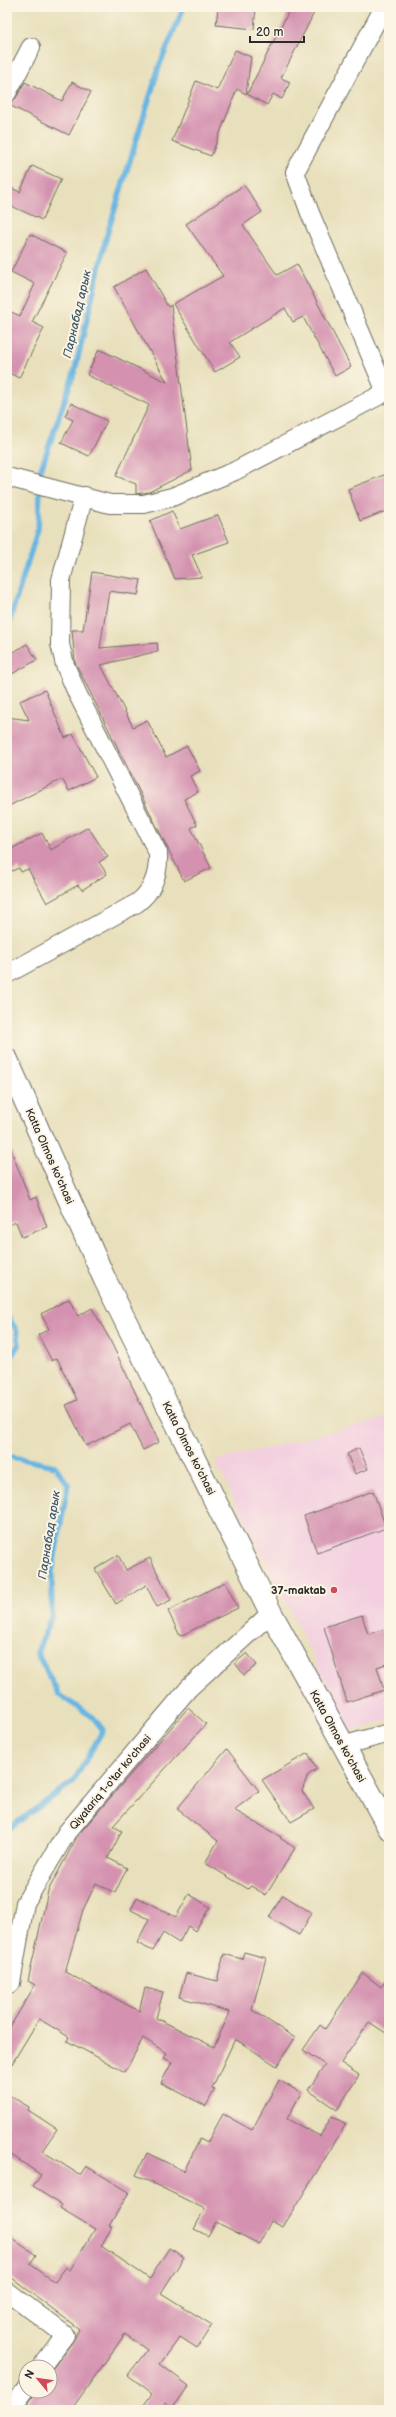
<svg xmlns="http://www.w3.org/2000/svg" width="396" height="2417" font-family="'Balsamiq Sans',sans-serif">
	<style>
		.built { fill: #f3cfe0 }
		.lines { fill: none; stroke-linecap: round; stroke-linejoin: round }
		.stream { stroke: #68b5e2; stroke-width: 5.5 }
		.building { fill: #d492b0 }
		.minor-casing { stroke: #6d6a5e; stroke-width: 20 }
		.tertiary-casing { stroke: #6d6a5e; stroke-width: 24 }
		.minor { stroke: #fff; stroke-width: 18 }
		.tertiary { stroke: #fff; stroke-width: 22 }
		.poi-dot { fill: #d1495b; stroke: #fcf5e5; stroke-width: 1.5 }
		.labels { text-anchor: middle; stroke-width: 4; stroke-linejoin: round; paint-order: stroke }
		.street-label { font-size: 11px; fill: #2b2b2b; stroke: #fcf5e5 }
		.poi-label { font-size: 11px; font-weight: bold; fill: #2b2b2b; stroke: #fcf5e5; text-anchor: end }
		.water-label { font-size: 12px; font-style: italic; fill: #405b6b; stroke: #fcf5e5 }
	</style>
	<rect width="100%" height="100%" fill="#fcf5e5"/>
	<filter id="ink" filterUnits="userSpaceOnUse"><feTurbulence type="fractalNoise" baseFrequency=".025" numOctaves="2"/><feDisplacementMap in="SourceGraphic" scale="8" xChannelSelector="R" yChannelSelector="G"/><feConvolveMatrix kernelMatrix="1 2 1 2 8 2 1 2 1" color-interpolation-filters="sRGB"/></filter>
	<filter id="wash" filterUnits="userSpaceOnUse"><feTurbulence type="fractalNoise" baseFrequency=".012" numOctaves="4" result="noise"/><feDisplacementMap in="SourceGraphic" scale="16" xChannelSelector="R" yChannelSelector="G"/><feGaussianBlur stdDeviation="0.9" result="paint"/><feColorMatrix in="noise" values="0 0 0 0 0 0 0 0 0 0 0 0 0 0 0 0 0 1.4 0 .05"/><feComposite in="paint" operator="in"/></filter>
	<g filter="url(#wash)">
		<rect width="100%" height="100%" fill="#e8e0bc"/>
		<!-- built -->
		<path class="built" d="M389,1417V1719L351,1732L215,1461Z"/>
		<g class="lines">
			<!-- stream -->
			<path class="stream" d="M7,629L38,529L41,469L75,370L106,238L160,64L184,7
				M7,1316L16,1329L19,1344L7,1363
				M7,1456L55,1466L68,1484L52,1572V1615L37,1653L59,1695L93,1717L103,1730L74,1781L7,1830"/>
		</g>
		<g id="blocks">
			<!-- building -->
			<path class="building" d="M218,7H256L254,29L216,25Z
				M291,7H317L281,78L290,82L282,99L273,94L267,105L247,94Z
				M235,50L251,57L246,94L237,89L211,156L172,141L196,81L217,90Z
				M25,82L62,101L72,82L91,92L69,135L7,104L16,98Z
				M32,166L61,179L42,220L7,204V186L20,192Z
				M244,185L262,212L243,225L277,275L297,264L351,367L335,376L303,317L293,322L285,308L230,342L240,357L215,372L173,304L223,276L186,224Z
				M30,234L67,253L32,322L44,328L19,378L7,372V310L20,316L35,284L11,272Z
				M146,268L168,307L171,305L192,470L149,492L136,494V484L116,476L149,405L87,375L99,349L167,382L114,287Z
				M71,403L107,421L89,456L61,443L73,420L65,416Z
				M389,473V510L360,521L348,489Z
				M172,511L180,529L218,515L229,542L192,555L202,577L175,579L150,521Z
				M92,572L141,580L138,595L109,591L100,648L157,643L158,651L101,665L133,727L147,720L166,757L187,746L200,771L190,776L198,792L184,799L197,825L191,828L211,868L184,881L75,662L72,630H83Z
				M27,644L37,660L12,674L7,665V656Z
				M45,690L65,738L73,734L96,777L69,791L62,779L7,807V717L29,720L20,701Z
				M88,827L108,857L99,862L107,874L82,890L78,885L47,903L28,869L21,872L19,868L7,873V851L42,833L51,850Z
				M8,1142L30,1200L36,1197L47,1227L22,1237L16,1222L7,1226Z
				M69,1299L78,1316L92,1308L109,1338L159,1442L143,1450L130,1424L86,1446L66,1405L77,1400L57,1358L52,1361L38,1335L49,1329L41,1314Z
				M359,1448L368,1469L355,1474L347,1454Z
				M373,1491L386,1528L317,1553L304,1516Z
				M118,1555L126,1570L150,1558L171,1600L157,1607L146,1585L116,1604L95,1569Z
				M225,1582L238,1608L180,1636L168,1611Z
				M362,1615L368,1634L389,1628V1663L377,1667L384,1690L347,1702L324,1627Z
				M247,1653L257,1665L244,1675L235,1663Z
				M188,1708L206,1724L113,1826L122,1831L108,1858L127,1868L115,1893L96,1883L83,1910L65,1972L139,2011L145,1988L163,1992L156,2018L214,2047L230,2012L179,1997L186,1973L217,1981L224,1954L242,1959L244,1952L266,1958L252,2010L295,2038L277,2066L235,2039L212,2088L215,2089L206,2106L161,2083L172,2062L164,2058L167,2053L143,2038L125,2072L67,2041L69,2037L39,2019L7,2072V2032L35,1985L28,1981L48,1891L78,1835Z
				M227,1749L259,1791L234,1810L281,1837L280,1838L295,1848L266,1895L251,1886L248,1889L205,1863L218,1841L177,1809Z
				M308,1753L317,1769L308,1775L302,1791L314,1809L291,1822L262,1780Z
				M189,1894L210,1907L195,1931L188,1926L179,1943L163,1933L153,1951L137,1943L149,1919L131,1910L137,1897L176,1917Z
				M283,1895L312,1913L299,1935L269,1917Z
				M363,1973L381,1987L389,1976V2035L369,2022L341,2063L359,2075L337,2110L308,2090L325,2065L303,2050L320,2025L325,2029Z
				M279,2080L301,2093L287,2119L320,2136L332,2116L346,2124L283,2227L271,2221L259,2244L216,2222L208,2236L194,2229L205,2209L136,2175L147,2153L184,2171L200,2139L207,2143L223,2114L252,2130Z
				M7,2094L29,2107L28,2110L57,2129L42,2151L80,2175L86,2166L129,2192L109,2226L112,2227L101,2246L150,2279L169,2248L184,2257L161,2293L212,2325L197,2348L180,2337L160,2364L189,2386L172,2409L165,2403L160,2410H140L152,2394L128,2375L147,2350L125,2334L71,2410H23L36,2391H50V2372L73,2341L79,2329L7,2274V2235L36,2255L30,2264L55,2282L66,2267L70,2270L95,2229L60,2208L62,2205L33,2187L41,2175L7,2152Z"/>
		</g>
	</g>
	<g filter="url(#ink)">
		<use href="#blocks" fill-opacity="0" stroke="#6d6a5e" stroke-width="1"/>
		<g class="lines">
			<!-- minor casing -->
			<g class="minor-casing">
				<path id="minor" d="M7,93L31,47
					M7,477L110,504H144L172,497L235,471L386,392L310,213L295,172L384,7
					M7,974L137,903C153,891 159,874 158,853L77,693L65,665L60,644L61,580L84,496
					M342,1746L389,1733
					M7,1985L11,1983L25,1903L67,1832L189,1688L271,1613
					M7,2291L65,2335L41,2367
					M10,2410L26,2388"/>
			</g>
			<!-- tertiary casing -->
			<g class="tertiary-casing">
				<path id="tertiary" d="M7,1060L105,1280L271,1613L389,1828"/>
			</g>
			<!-- minor -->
			<use href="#minor" class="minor"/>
			<!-- tertiary -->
			<use href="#tertiary" class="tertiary"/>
		</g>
	</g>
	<!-- markers -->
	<circle class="poi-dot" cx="334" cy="1590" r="4"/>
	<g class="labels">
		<!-- street labels -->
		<g class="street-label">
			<text transform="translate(50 1156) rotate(66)" y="4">Katta Olmos ko'chasi</text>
			<text transform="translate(189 1448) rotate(63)" y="4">Katta Olmos ko'chasi</text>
			<text transform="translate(338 1736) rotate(61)" y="4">Katta Olmos ko'chasi</text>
			<text transform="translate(110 1782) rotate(-50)" y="4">Qiyatariq 1-o'tar ko'chasi</text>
		</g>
		<!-- poi labels -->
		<g class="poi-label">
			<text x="326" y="1594">37-maktab</text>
		</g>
		<!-- water labels -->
		<g class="water-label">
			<text transform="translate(77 314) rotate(-77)" y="4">Парнабад арык</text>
			<text transform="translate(49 1535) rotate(-81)" y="4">Парнабад арык</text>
		</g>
	</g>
	<!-- margin -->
	<rect width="396" height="2417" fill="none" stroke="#fcf5e5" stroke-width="24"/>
	<!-- north arrow -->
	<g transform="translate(38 2379) rotate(299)"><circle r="19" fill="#fcf5e5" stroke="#a8a49b"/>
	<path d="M0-3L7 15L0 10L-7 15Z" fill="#d1495b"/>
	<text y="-6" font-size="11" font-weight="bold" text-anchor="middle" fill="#2b2b2b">N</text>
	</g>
	<!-- scale -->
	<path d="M250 36v6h54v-6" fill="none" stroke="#2b2b2b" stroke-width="2"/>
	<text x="256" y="36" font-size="12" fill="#2b2b2b" stroke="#fcf5e5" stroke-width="3" paint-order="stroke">20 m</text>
</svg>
